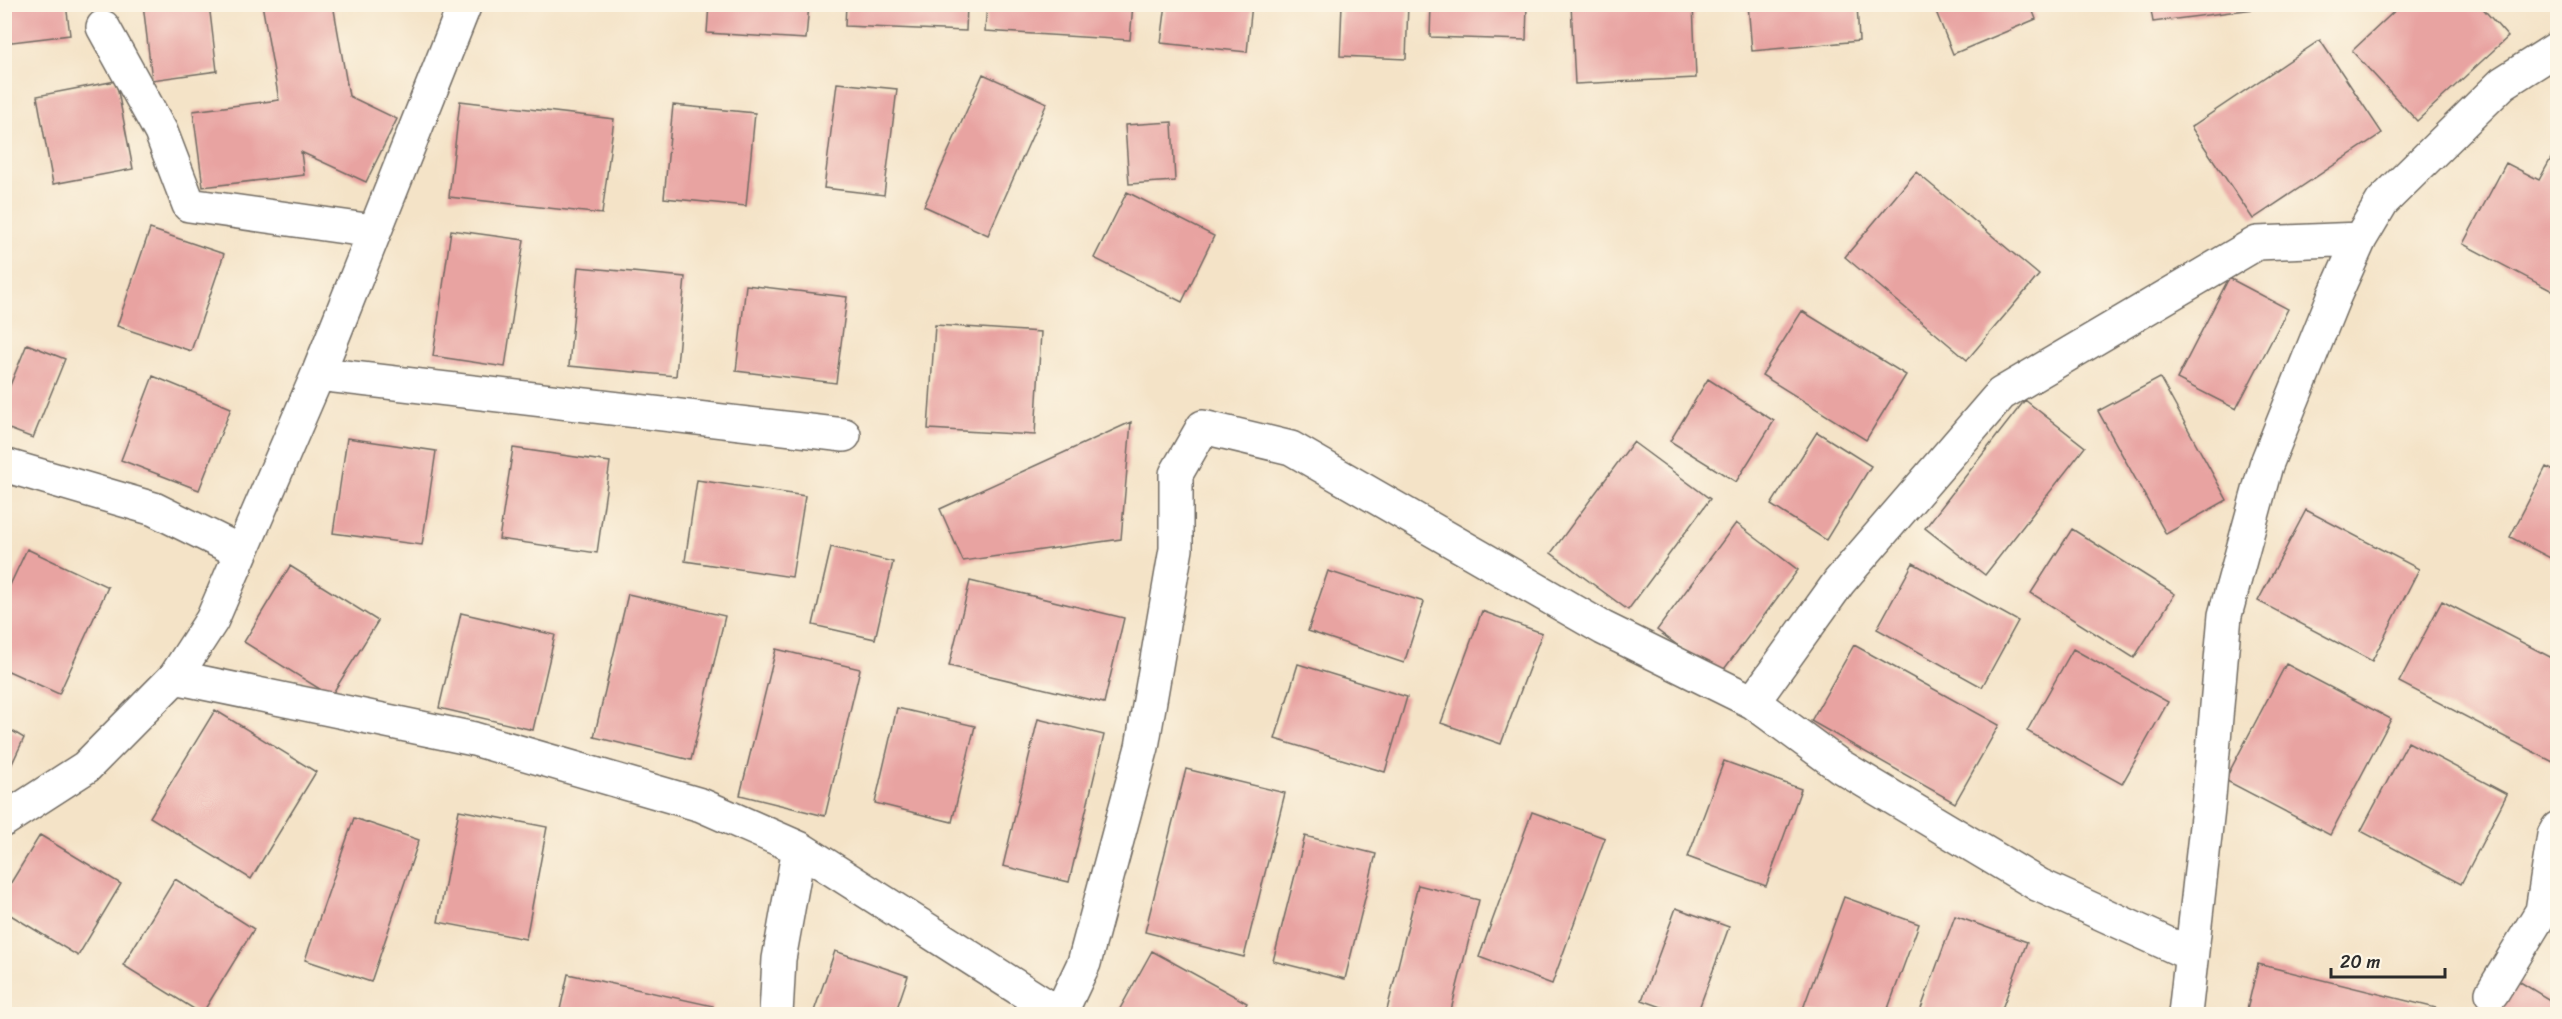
<svg xmlns="http://www.w3.org/2000/svg" width="2562" height="1019" font-family="Sriracha,sans-serif">
	<style>
		.building { fill: #e8a3a1 }
		.lines { fill: none; stroke-linecap: round; stroke-linejoin: round }
		.minor-casing { stroke: #716b62; stroke-width: 36 }
		.minor { stroke: #fff; stroke-width: 33 }
	</style>
	<rect width="100%" height="100%" fill="#fcf5e5"/>
	<filter id="ink" filterUnits="userSpaceOnUse"><feTurbulence type="fractalNoise" baseFrequency=".0167" numOctaves="2"/><feDisplacementMap in="SourceGraphic" scale="12" xChannelSelector="R" yChannelSelector="G"/><feConvolveMatrix kernelMatrix="1 2 1 2 8 2 1 2 1" color-interpolation-filters="sRGB"/></filter>
	<filter id="wash" filterUnits="userSpaceOnUse"><feTurbulence type="fractalNoise" baseFrequency=".008" numOctaves="4" result="noise"/><feDisplacementMap in="SourceGraphic" scale="24" xChannelSelector="R" yChannelSelector="G"/><feGaussianBlur stdDeviation="1.35" result="paint"/><feColorMatrix in="noise" values="0 0 0 0 0 0 0 0 0 0 0 0 0 0 0 0 0 1.4 0 .05"/><feComposite in="paint" operator="in"/></filter>
	<g filter="url(#wash)">
		<rect width="100%" height="100%" fill="#f4e3c7"/>
		<g id="blocks">
			<!-- building -->
			<path class="building" d="M4,4H66L70,35L4,43Z
				M143,4H209L217,71L152,80Z
				M262,4H333L349,96L397,119L366,182L301,152L304,175L203,187L193,111L279,100Z
				M709,4H809L806,39L707,33Z
				M846,4H967L966,31L845,26Z
				M987,4H1133L1130,40L985,31Z
				M1166,4H1252L1247,52L1161,43Z
				M1342,4H1408L1406,59L1340,56Z
				M1431,4H1527L1526,40L1430,37Z
				M1571,4H1693L1696,78L1575,84Z
				M1748,4H1857L1859,41L1752,51Z
				M1933,4H2030L2036,19L1953,54Z
				M2150,4H2277V6L2153,22Z
				M2402,4H2479L2508,37L2417,121L2352,51Z
				M2320,40L2382,133L2253,219L2191,127Z
				M983,74L1047,103L988,235L924,206Z
				M116,81L133,169L53,184L37,96Z
				M837,83L897,89L884,195L824,188Z
				M460,101L614,119L602,214L449,197Z
				M673,105L755,113L746,206L664,198Z
				M1172,122L1175,181L1129,184L1125,125Z
				M2558,146V294L2463,244L2506,163L2539,180Z
				M1916,172L2039,275L1967,360L1845,257Z
				M1127,192L1214,236L1182,302L1094,258Z
				M150,229L224,254L191,351L117,326Z
				M451,230L524,240L505,367L433,356Z
				M578,267L685,277L676,376L569,366Z
				M2229,278L2288,309L2236,409L2177,379Z
				M746,285L847,297L836,383L736,371Z
				M1802,311L1906,375L1866,440L1762,375Z
				M935,325L1041,332L1035,435L928,429Z
				M27,344L65,359L33,438L4,427V400Z
				M153,376L231,408L199,490L121,460Z
				M2160,378L2227,500L2166,534L2098,411Z
				M1708,379L1774,421L1736,482L1670,441Z
				M2025,400L2085,447L1985,575L1925,528Z
				M1131,422L1121,539L963,561L940,509Z
				M1817,432L1871,466L1826,540L1771,505Z
				M347,438L436,451L422,545L333,533Z
				M1633,442L1710,499L1628,610L1551,553Z
				M513,448L610,462L597,553L499,539Z
				M2546,467L2558,473V562L2510,537Z
				M697,480L805,496L792,577L685,561Z
				M2306,510L2419,569L2372,661L2258,601Z
				M1736,523L1798,570L1719,676L1657,630Z
				M2072,529L2175,594L2134,658L2031,593Z
				M831,547L893,562L875,639L813,625Z
				M27,549L108,587L59,694L4,669V598Z
				M1913,563L2018,621L1982,687L1877,629Z
				M290,566L378,621L331,696L244,642Z
				M1328,571L1424,602L1404,663L1308,631Z
				M970,581L1124,618L1104,703L949,666Z
				M628,594L725,616L691,760L594,737Z
				M2442,601L2558,661V758L2555,763L2399,682Z
				M1482,611L1542,633L1501,744L1441,723Z
				M461,613L555,635L533,730L439,708Z
				M1854,645L1999,725L1955,803L1811,721Z
				M776,649L860,669L825,816L740,795Z
				M2073,649L2168,702L2122,784L2027,731Z
				M1298,664L1407,697L1385,772L1275,739Z
				M2286,664L2391,719L2330,835L2225,780Z
				M897,708L975,726L952,822L875,803Z
				M215,710L316,772L251,879L150,817Z
				M1038,719L1104,735L1069,882L1003,866Z
				M4,726L24,738L4,781Z
				M2408,742L2507,794L2461,884L2361,831Z
				M1724,761L1801,789L1766,886L1688,857Z
				M1186,769L1285,793L1244,957L1145,932Z
				M459,810L547,827L526,939L438,922Z
				M1532,812L1605,838L1552,984L1479,957Z
				M354,818L419,840L371,982L305,960Z
				M40,835L121,884L78,956L4,911V894Z
				M1305,836L1376,854L1345,979L1273,961Z
				M175,879L254,929L202,1014L123,965Z
				M1418,885L1479,900L1450,1014H1386Z
				M1844,897L1919,924L1886,1014H1801Z
				M1676,908L1729,927L1697,1014H1681L1642,1000Z
				M1955,916L2027,942L2000,1014H1919Z
				M835,951L908,976L895,1014H813Z
				M1152,951L1247,1003L1241,1014H1117Z
				M2258,964L2436,1008L2434,1014H2246Z
				M568,974L713,1006L712,1014H559Z
				M2517,980L2558,1005V1014H2497Z"/>
		</g>
	</g>
	<g filter="url(#ink)">
		<use href="#blocks" fill-opacity="0" stroke="#716b62" stroke-width="1.5"/>
		<g class="lines">
			<!-- minor casing -->
			<g class="minor-casing">
				<path id="minor" d="M103,27L161,132L189,205L373,231
					M318,374L844,435
					M4,465L154,509L241,552
					M175,677L474,739L701,805L799,848L1059,1014
					M1753,702L1839,582L2001,394L2257,243L2360,239
					M4,820L86,767L175,677L212,620L318,374L465,4
					M2492,993L2542,911L2554,835L2558,828
					M776,1014L779,959L799,848
					M1060,1014L1084,963L1142,747L1176,549V474L1203,427L1291,448L1603,628L1753,702L1840,766L2039,885L2190,954
					M2185,1014L2208,808L2225,615L2266,465L2333,299L2360,239L2382,202L2503,83L2558,48"/>
			</g>
			<!-- minor -->
			<use href="#minor" class="minor"/>
		</g>
	</g>
	<!-- margin -->
	<rect width="2562" height="1019" fill="none" stroke="#fcf5e5" stroke-width="24"/>
	<!-- scale -->
	<path d="M2331 968v9h114v-9" fill="none" stroke="#2b2b2b" stroke-width="3"/>
	<text x="2340" y="968" font-size="18" fill="#2b2b2b" stroke="#fcf5e5" stroke-width="4.5" paint-order="stroke">20 m</text>
</svg>
